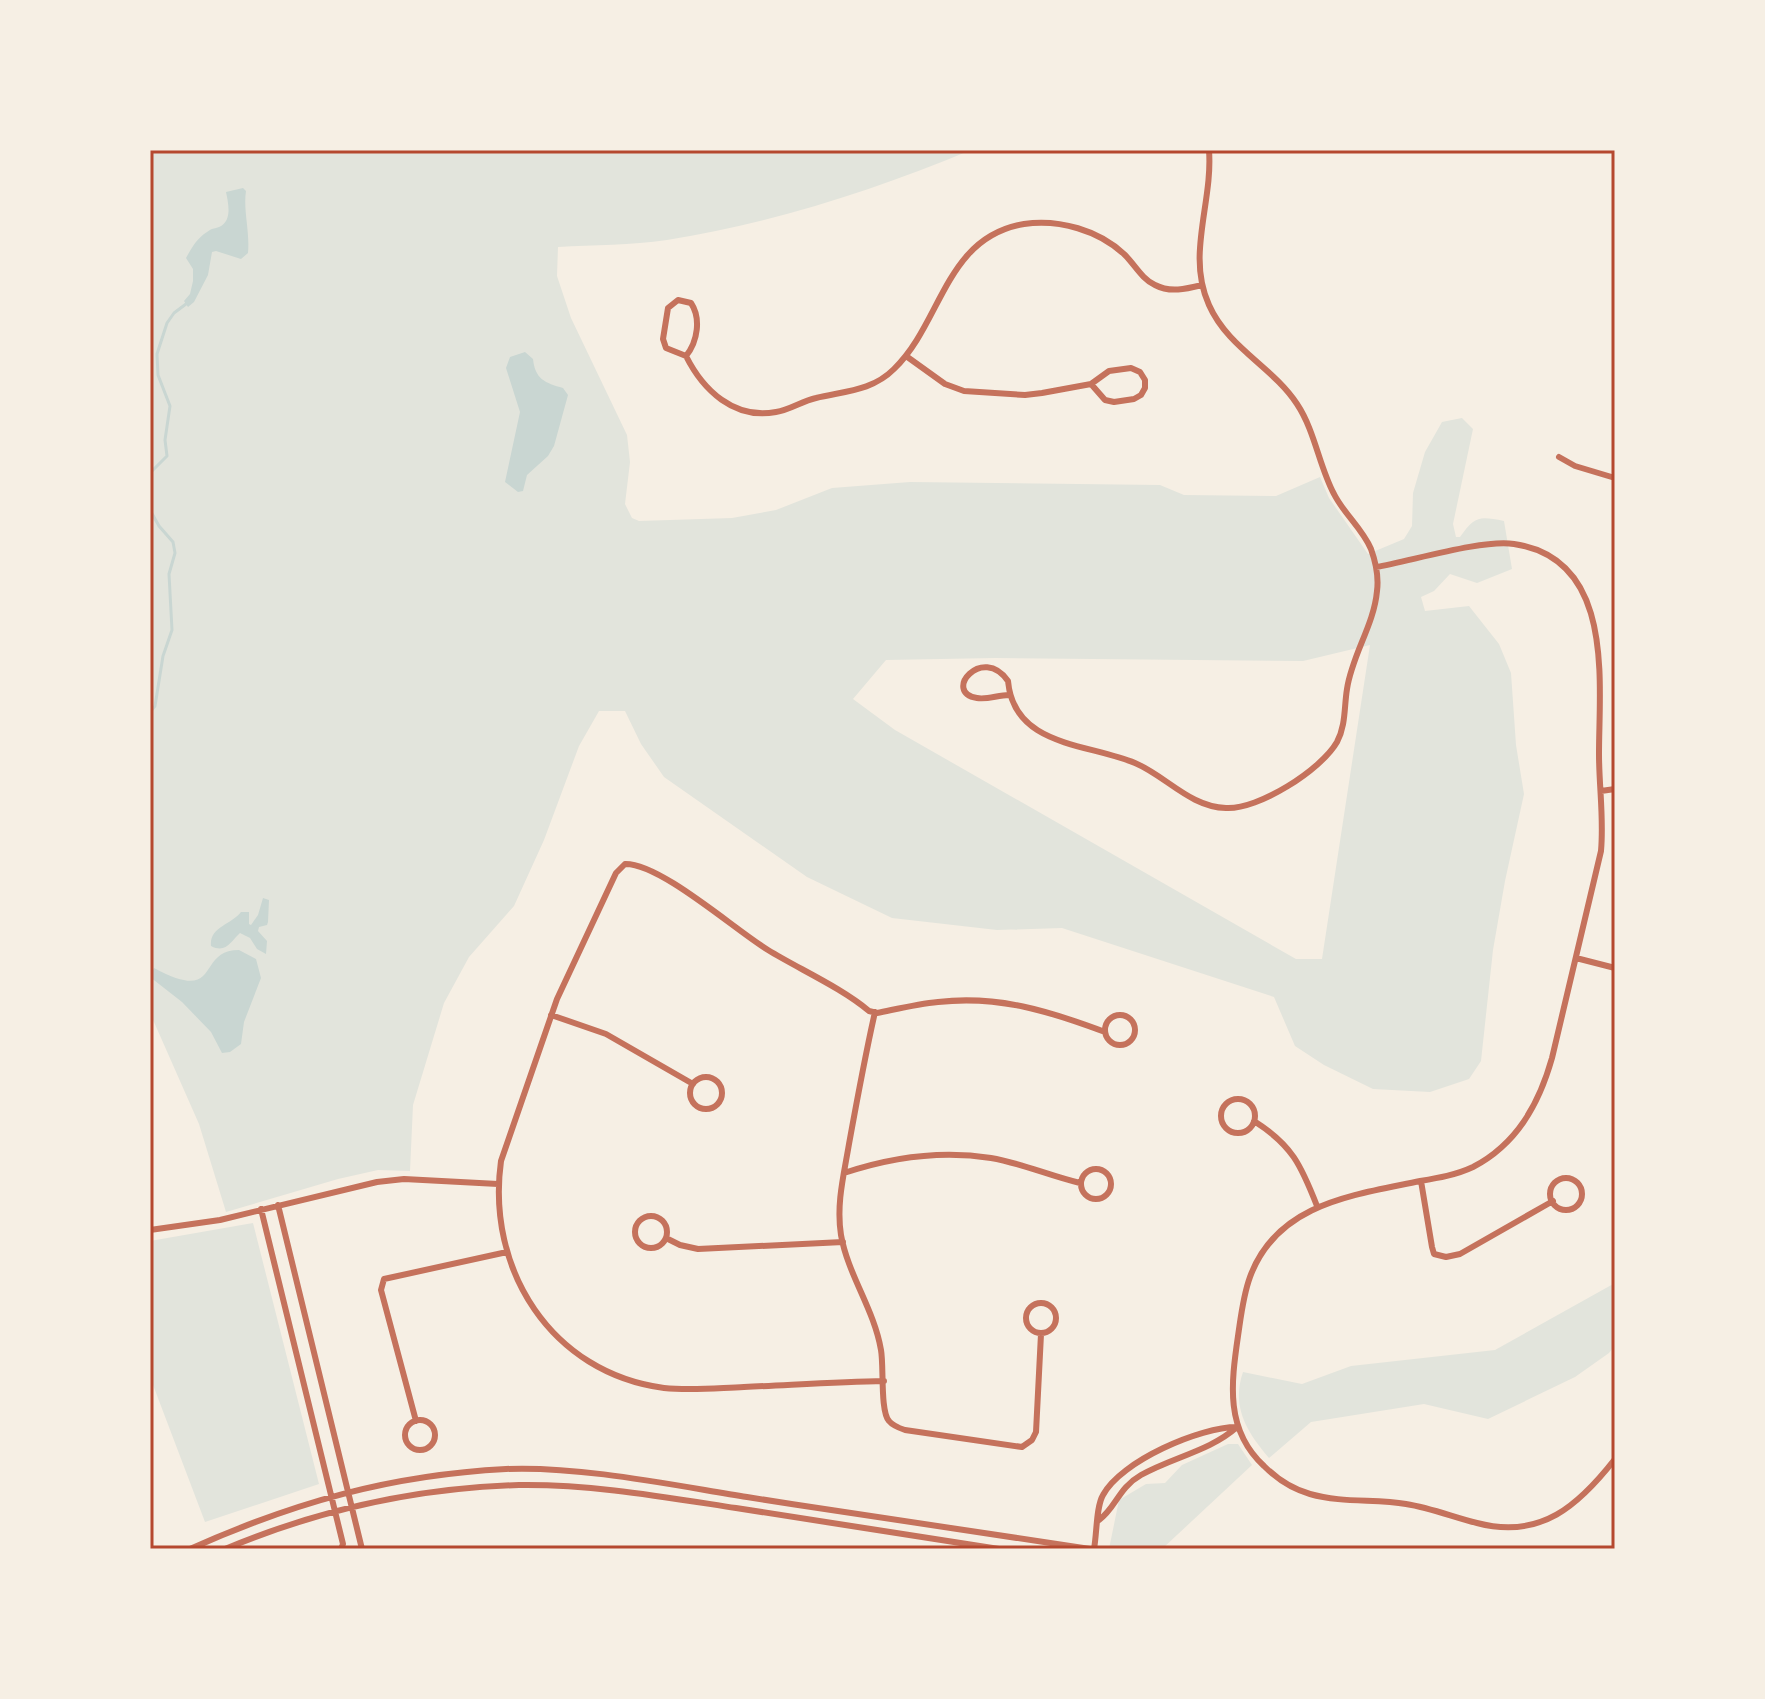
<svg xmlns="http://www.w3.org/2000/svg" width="1765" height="1699" font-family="'DejaVu Sans',sans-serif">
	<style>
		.green { fill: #e2e4dc; fill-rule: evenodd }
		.water { fill: #c9d6d2 }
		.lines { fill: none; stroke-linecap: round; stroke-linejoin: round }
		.stream { stroke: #c9d6d2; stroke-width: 3 }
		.minor { stroke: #c5725c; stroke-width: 6 }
		.neatline { fill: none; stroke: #b5482f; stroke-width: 3 }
	</style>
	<rect width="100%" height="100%" fill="#f6efe4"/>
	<!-- green -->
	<path class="green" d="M150,150H971C873,191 772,223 667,240C631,245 594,245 558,247L557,276L571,318L627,435L630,462L625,504L632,518L639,521L732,518L776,510L832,488L910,482L1160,485L1184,495L1276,496L1320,477L1329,498L1368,554L1404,539L1412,526L1413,493L1425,452L1442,422L1462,418L1473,429L1453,524L1456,537H1460C1475,516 1479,516 1504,521L1512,569L1477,583L1450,574L1434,591L1421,597L1425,611L1469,606L1499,644L1511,673L1516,745L1524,794L1505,881L1493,950L1481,1061L1469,1079L1430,1092L1373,1089L1324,1065L1295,1046L1274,997L1062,928L997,930L892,918L807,877L664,777L641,744L625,711H599L579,746L544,840L514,906L469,957L444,1003L413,1105L410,1171L378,1170L338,1179L226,1212L199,1124L150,1013ZM1370,645L1322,959H1296L895,730L853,699L886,660L995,658L1303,661Z
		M253,1223L319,1484L205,1522L150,1377V1241Z
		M1615,1283V1345L1609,1353L1575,1377L1488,1419L1424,1404L1311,1422L1269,1458C1247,1432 1231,1407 1243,1372L1302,1384L1351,1366L1495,1350Z
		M1228,1444H1238L1252,1465L1162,1549H1109L1119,1500L1146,1484L1165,1483L1182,1465Z"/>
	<!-- water -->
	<path class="water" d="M243,188L246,191C243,210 250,231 248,253L241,259L216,251L212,252L208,275L194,302L188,307L184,301L190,294L193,281V269L186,258C191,249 197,238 207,232C214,227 212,230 219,227C233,221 228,202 226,192Z
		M525,352L533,359C535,379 545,383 563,388L568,395L554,446L548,456L527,475L523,491L518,492L505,482L520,412L506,368L510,357Z
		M263,898L269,900L268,922L267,925L259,927L258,931L267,941L266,954L257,949L250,938L240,933C231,941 226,954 211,946C209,927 231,925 241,912H249V924L251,925L258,915Z
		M239,950L256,959L261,978L244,1022L241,1044L230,1052L222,1053L211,1032L182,1002L150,977L154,968C223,1005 195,950 239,950Z"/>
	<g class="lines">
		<!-- stream -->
		<path class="stream" d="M150,473L167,456L165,440L170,406L158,375L157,354L167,323L174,313L186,304
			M150,510L159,526L173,542L175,553L169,574L172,630L163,656L155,706L150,712"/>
		<!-- minor -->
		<path class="minor" d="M678,300L691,303C701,318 698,341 686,356L666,348L663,339L668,308Z
			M686,356C703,390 734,420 776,412C790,410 802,401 816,398C845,391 872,391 894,369C942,323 945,237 1024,224C1059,219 1099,230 1125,255C1135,265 1142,279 1155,285C1170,293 1186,289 1202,285
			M906,356L945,384L964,391L1025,395L1042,393L1091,384L1109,371L1131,368L1140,372L1145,380V388L1141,395L1134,399L1114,402L1105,400L1091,384
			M1559,457L1575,466L1615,478
			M1376,567C1411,561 1483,539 1514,544C1615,559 1599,681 1599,754C1599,787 1604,818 1601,851L1552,1058C1539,1104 1517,1144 1473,1167C1456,1175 1438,1178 1420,1181C1354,1195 1277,1203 1250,1277C1243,1296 1241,1316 1238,1336C1231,1384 1225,1430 1264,1466C1277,1479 1292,1489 1310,1494C1341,1503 1375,1499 1406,1504C1431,1508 1453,1517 1477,1523C1541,1540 1579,1505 1615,1459
			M1009,695C998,695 987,700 977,698C942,693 982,644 1008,681C1014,747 1087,743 1135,763C1166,776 1190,807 1226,808C1258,810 1321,770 1337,742C1346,725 1344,707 1347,689C1352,655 1374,625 1377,591C1379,576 1376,563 1371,549C1362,528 1344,514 1334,494C1319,466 1315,431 1297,404C1273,367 1228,348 1209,305C1186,255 1213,203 1209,150
			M1601,791L1615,789
			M1576,958L1615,968
			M875,1012C865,1056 857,1100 849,1144C844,1174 836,1204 841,1235C848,1275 874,1309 881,1350C884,1366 880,1411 889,1421C893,1426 899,1428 905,1430L1022,1447L1032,1440L1036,1432L1041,1334
			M1105 1030a15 15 0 1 1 30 0a15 15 0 1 1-30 0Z
			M551,1015L606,1034L693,1084
			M690 1093a16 16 0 1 1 32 0a16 16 0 1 1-32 0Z
			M1221 1116a17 17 0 1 1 34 0a17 17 0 1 1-34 0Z
			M1254,1121C1292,1145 1301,1165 1317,1206
			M1081 1184a15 15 0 1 1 30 0a15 15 0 1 1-30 0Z
			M844,1173C892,1157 941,1150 991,1158C1021,1163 1050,1176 1080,1183
			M1550 1194a16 16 0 1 1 32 0a16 16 0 1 1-32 0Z
			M1421,1181L1432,1247L1434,1254L1446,1257L1460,1254L1553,1201
			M278,1205L362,1549
			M261,1209L343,1544L341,1549
			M635 1232a16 16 0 1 1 32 0a16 16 0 1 1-32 0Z
			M150,1230L220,1220L377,1182L404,1179L498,1184
			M666,1238L680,1245L698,1249L843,1242
			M1026 1318a15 15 0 1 1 30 0a15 15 0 1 1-30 0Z
			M884,1381C838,1382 791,1385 744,1387C717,1388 691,1391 664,1388C551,1373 486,1269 501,1161L557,999L616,873L625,864C660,863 735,930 768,950C799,969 842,988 869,1011L877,1013C897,1009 917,1004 938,1002C998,995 1049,1011 1105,1032
			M405 1435a15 15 0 1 1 30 0a15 15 0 1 1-30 0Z
			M416,1421L381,1290L384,1279L507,1252
			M1099,1520C1116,1508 1118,1488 1141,1475C1173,1457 1210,1451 1237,1427
			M190,1549C295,1502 391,1475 506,1469C581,1466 672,1485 747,1497C861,1515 975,1532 1090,1549
			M225,1549C318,1510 419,1488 519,1485C592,1484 664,1497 736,1508C824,1522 911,1535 999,1549
			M1094,1549C1097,1533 1096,1507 1103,1495C1121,1461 1200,1427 1237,1427"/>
	</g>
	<!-- border -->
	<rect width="1765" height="1699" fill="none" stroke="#f6efe4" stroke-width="304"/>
	<rect x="152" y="152" width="1461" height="1395" class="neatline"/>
</svg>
